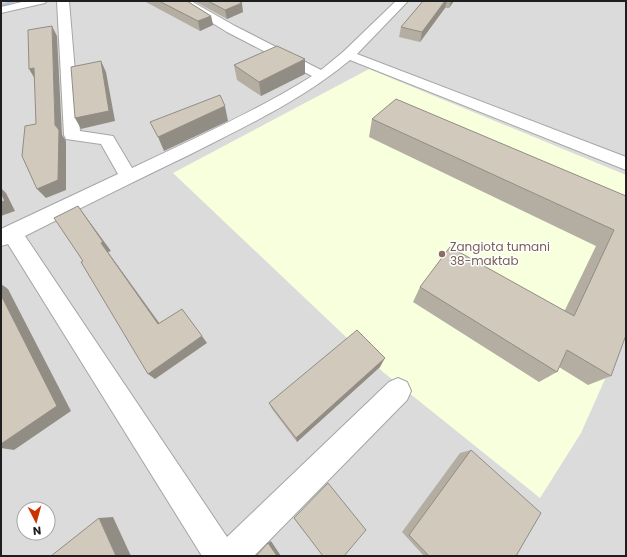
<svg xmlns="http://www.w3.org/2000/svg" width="627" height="557" font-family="Poppins,sans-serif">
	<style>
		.residential { fill: #dcdbdb; fill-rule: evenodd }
		.education { fill: #f7ffdd }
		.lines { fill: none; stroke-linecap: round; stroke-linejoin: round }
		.stream { fill: #a1c2e0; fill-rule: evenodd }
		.minor-casing { stroke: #a5a5a5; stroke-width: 2 }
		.minor { fill: #fff; fill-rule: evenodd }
		.wall { fill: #b3ada2 }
		.shaded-wall { fill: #928d84 }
		.building { fill: #d0c9bc; stroke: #928d84 }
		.education-dot { fill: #8d6e63; stroke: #fff; stroke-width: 1.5 }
		.labels { text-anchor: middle; stroke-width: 3; stroke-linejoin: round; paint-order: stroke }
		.education-label { font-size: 12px; fill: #785e54; stroke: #fff; text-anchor: start }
	</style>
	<rect width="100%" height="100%" fill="#f0eee3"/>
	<!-- residential -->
	<path class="residential" d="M1,1H626V556H1ZM24,509H48V533H24Z"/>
	<!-- education -->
	<path class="education" d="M369,69L626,175V332L581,433L540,498L383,372L173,173Z"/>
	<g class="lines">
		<!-- stream -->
		<path class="stream" d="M12,1H18L1,6V4Z"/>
		<!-- minor casing -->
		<g class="minor-casing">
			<path id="minor" d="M26,1H47L45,3L1,13V7Z
				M57,1H69L80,131L113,136L132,168C193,139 255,112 312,76L227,32L177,1H191L235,26L321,70L343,52L396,1H408L357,54L626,157V170L350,60C302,100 246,126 191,154C135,181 80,208 25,236L227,537L389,382L398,378L407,382L411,391L407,400L254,556H202L8,244L1,246V229L118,174L101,144L66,139L64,135Z"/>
		</g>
		<!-- minor -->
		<use href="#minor" class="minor"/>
	</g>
	<!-- wall -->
	<path class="wall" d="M144,1H187L211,16L213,25L200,31Z
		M194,1H238L243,12L227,19Z
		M423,1H454L449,8H445L420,42L399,37L401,27Z
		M234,65L305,74L261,96L237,80Z
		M372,119L626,196L611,376L588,385L559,367L557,372L539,382L413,302L420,287L565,310L596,246L369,137Z
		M380,367L297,442L272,409L269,403Z
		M471,450L516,556H424L402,532L460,453Z"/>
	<!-- shaded-wall -->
	<path class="shaded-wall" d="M445,1H447L445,8L420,42L422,32Z
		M451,1H454L449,8Z
		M242,3L243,12L227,19L225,10Z
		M211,16L213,25L200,31L198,21Z
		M52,26L57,36L62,135L55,125Z
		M305,59V74L261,96L259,82Z
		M101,61L106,72L115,121L81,129L75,118Z
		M34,68L35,79L29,69Z
		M225,106L228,121L164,151L158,137Z
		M59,130L66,141V190L46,198L37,189Z
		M1,188L6,193L15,211L1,216Z
		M78,206L111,251L108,252L165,331L158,324L101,243Z
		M1,284L8,289L71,411L14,450L1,448Z
		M202,336L207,343L155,379L148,374Z
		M385,358L380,367L297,442L296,438Z
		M113,517L131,556H116L99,518Z
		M271,541L281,556H277L268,543Z"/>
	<!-- building -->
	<path class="building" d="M159,1H187L211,16L198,21Z
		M208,1H238L242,3L225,10Z
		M423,1H445L422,32L401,27Z
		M52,26L55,125L59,130L58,180L37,189L22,156L25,126L36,124L34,68L29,69L28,30Z
		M277,46L305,59L259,82L234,65Z
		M101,61L109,111L75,118L71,67Z
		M220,95L225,106L158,137L150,122Z
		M396,99L626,196V335L611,376L567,350L557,372L420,287L450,247L574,316L614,230L372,119Z
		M1,193L5,201L1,202Z
		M78,206L103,242L101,243L158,324L182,309L202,336L148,374L81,262L83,261L54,218Z
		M1,295L57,406L1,444Z
		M357,330L385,358L296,438L269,403Z
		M471,450L541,513L516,556H429L409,535Z
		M328,483L366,530L344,556H323L294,518Z
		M99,518L116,556H51Z
		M268,543L277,556H256Z"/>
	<!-- markers -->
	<circle class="education-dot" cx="442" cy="254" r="4"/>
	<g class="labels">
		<!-- education labels -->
		<g class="education-label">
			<text x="450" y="251">Zangiota tumani<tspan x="450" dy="14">38-maktab</tspan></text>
		</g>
	</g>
	<!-- border -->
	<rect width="627" height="557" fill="none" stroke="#1e1e1e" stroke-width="4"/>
	<!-- north arrow -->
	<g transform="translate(36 521) rotate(174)"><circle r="19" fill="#ffffff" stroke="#a5a5a5"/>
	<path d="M0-3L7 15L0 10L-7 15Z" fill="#cc3200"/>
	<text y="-6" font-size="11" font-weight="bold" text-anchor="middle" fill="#1e1e1e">N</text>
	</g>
</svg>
